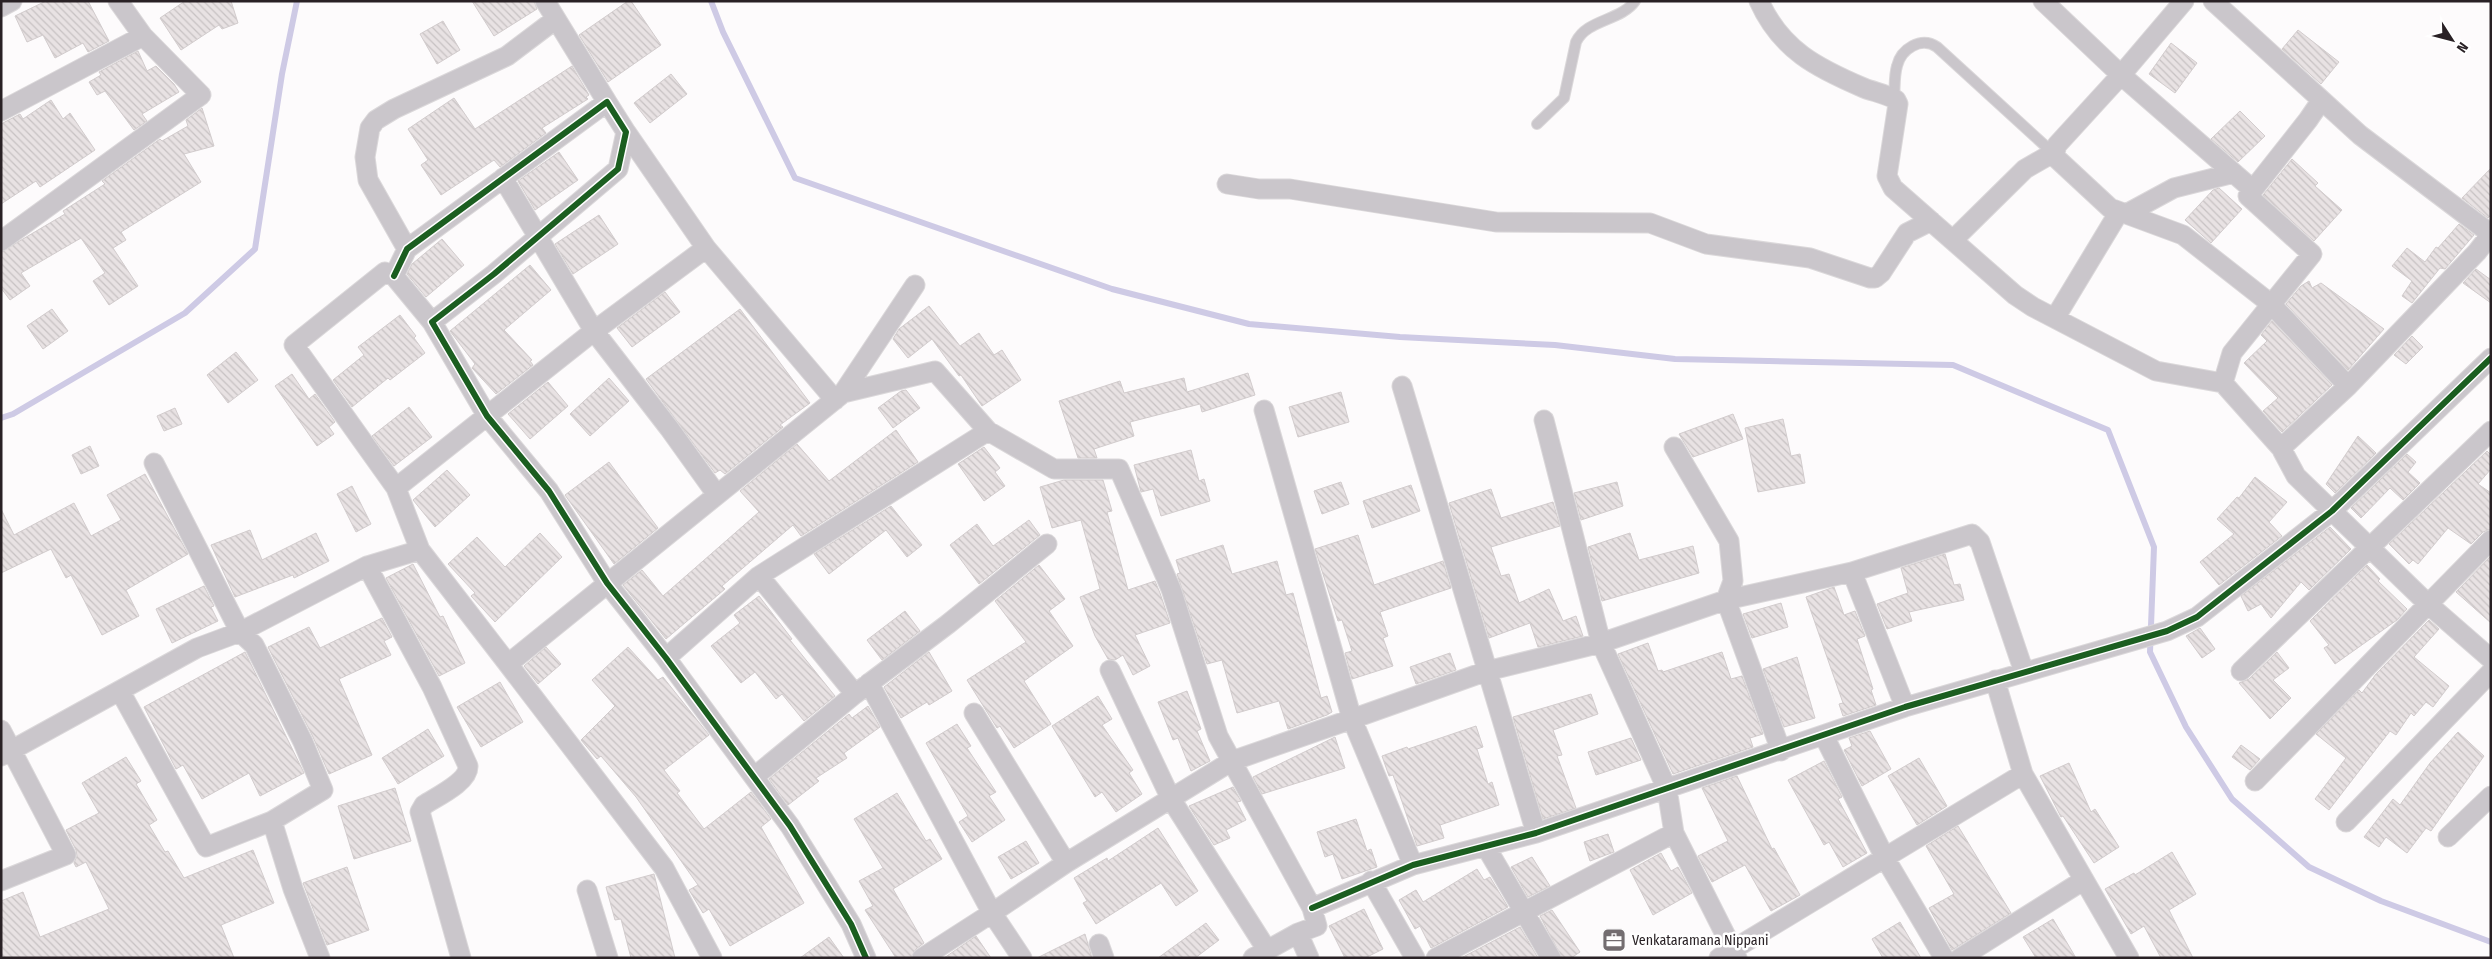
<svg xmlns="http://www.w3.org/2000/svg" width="2492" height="959" font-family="'Fira Sans Condensed',sans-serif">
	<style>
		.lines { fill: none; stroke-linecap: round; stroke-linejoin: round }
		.stream { stroke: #cecae5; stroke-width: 6 }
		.building { fill: url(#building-back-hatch); stroke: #d2cccd }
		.lane-casing { stroke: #dbd8da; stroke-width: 12 }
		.street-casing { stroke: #dbd8da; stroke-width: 21 }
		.lane { stroke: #cac6cb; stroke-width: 10 }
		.street { stroke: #cac6cb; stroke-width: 19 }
		.cycleway-casing { stroke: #fff; stroke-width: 9 }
		.cycleway { stroke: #1b5e20; stroke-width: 6 }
		.labels { text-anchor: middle; stroke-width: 5; stroke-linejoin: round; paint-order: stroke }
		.poi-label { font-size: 14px; fill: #292125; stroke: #fff; text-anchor: start }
	</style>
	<defs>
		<pattern id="building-back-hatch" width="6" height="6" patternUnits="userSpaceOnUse" patternTransform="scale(1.25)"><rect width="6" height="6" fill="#e8e2e3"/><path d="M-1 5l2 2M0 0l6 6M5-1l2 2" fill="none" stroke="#c7c2c3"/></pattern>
	</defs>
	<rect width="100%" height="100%" fill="#fdfbfc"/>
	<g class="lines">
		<!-- stream -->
		<path class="stream" d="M711,1L723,32L795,178L1112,289L1249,324L1400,337L1555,345L1675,359L1953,365L2108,430L2154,547L2150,652L2186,727L2232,799L2309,867L2381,901L2491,942
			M1,418L13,414L185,313L255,249L282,74L297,1"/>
	</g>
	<!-- building -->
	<path class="building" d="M46,1H88L109,41L88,52L83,43L55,58L43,35L27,42L15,16Z
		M185,1H231L238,23L222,29L219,25L181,50L160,18Z
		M472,1H534L537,9L494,36Z
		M628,1H631L661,45L608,82L579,35Z
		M443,21L460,50L437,64L420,34Z
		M2298,30L2339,62L2321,84L2282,49Z
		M2171,43L2197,63L2175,93L2149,74Z
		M138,51L147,71L156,66L174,84L179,92L142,114L147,121L134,130L105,91L97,95L89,82L101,75L99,72Z
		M572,66L589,95L586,97L588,99L542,128L546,133L500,167L494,160L441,195L421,165L428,160L408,129L454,98L475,129Z
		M671,74L687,94L650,123L634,103Z
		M51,100L63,119L70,113L95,150L40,187L36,181L1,204V124L20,114L23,119Z
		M202,108L214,146L184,154L201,182L121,232L126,240L113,248L138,286L109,305L93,281L105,273L81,238L21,273L30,286L10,300L1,288V252L65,214L63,211L105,184L102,181L160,139L162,141L188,126L186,120Z
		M2240,111L2265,136L2238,162L2211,139Z
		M559,152L578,180L535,210L518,181Z
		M2292,159L2318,183L2315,186L2342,210L2314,241L2263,195Z
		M2491,168V215L2488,218L2462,198Z
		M2219,188L2242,209L2211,243L2185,220L2213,190Z
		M599,215L618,244L573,274L555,244Z
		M2459,224L2474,235L2445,269L2440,268L2412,303L2402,296L2412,281L2392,266L2407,248L2425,262L2436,247L2438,248Z
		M442,239L464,265L426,297L407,274L412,264Z
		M530,265L551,290L504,330L532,360L530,361L533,365L496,394L472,368L475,364L450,331Z
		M2476,269L2491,280V303L2463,283Z
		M2309,281L2312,288L2321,283L2384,329L2348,370L2286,304L2301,286Z
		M665,292L680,312L632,347L617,328Z
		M929,306L960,346L979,333L994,355L1002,350L1021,380L982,406L961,375L959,376L932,339L908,358L893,339L899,329Z
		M52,309L68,331L43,349L27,326Z
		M740,309L810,403L780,425L783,427L725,474L720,470L715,473L646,379Z
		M400,315L416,336L414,338L425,353L390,380L388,378L352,407L333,380L364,355L358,347Z
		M2272,321L2332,385L2282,432L2263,411L2278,398L2244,363L2267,341L2261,335Z
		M2412,336L2423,347L2406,364L2394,355Z
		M236,352L258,380L228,403L207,375Z
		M1248,373L1255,395L1202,412L1200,404L1130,422L1134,436L1094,449L1097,458H1078L1059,401L1120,381L1124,393L1184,378L1187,392Z
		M292,374L309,399L315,394L335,422L329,427L334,434L317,446L275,386Z
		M609,378L629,401L590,436L570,414Z
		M548,382L568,406L530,439L508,414Z
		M906,390L920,408L893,428L878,408L901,391Z
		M1341,392L1349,422L1298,437L1289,407Z
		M409,407L432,437L394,466L372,436Z
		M175,408L182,424L164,431L157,416Z
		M1733,414L1743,439L1693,457L1679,434Z
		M1783,419L1791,456L1800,454L1805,483L1758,492L1745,428Z
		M896,430L918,462L801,536L793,525L722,586L725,589L666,639L623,585L642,570L663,596L759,512L740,491L797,444L829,481Z
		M2358,436L2376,453L2335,493L2326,484Z
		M90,446L99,466L81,474L72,455Z
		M984,447L1000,468L995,472L1005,486L984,501L958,464Z
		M1191,450L1199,481L1204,479L1210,501L1161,516L1153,489L1141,492L1134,465Z
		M2487,451L2491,455V469L2478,484L2491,493V529L2483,532L2471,544L2448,528L2418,564L2413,560L2409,564L2389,544Z
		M2407,454L2416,462L2408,472L2420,483L2403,500L2390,488L2361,518L2351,508Z
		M609,462L658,528L614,564L565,495Z
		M447,470L470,495L435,527L413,500Z
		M145,474L188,554L126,590L139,616L102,635L71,575L66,578L51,549L1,573V509L14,535L74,503L91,536L121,520L107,495Z
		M2255,477L2287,502L2269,522L2282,536L2219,585L2200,562L2234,534L2217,519L2237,497L2239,498Z
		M1064,480H1103L1112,511L1107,512L1128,590L1155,581L1160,593L1170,623L1135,635L1150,666L1133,675L1123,655L1115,660L1108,659L1095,636L1080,597L1100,589L1081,520L1052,528L1040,487Z
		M1341,482L1349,504L1322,514L1314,491Z
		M1617,482L1623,506L1581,520L1574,493Z
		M1411,485L1420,511L1372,528L1363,501Z
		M352,486L371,524L356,532L337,494Z
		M1491,489L1501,518L1553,502L1560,526L1491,547L1501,576L1509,574L1519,603L1549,589L1563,621L1576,616L1583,636L1538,647L1530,623L1489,638L1449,503Z
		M891,506L922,545L907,557L886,530L829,574L814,554Z
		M1029,520L1040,535L979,584L950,545L977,524L993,546Z
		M2330,527L2351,549L2309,590L2301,582L2271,618L2261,604L2248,611L2241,596Z
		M250,530L262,560L316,533L329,561L294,578L293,575L235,597L211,545Z
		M540,533L562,557L495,622L471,596L475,593L448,564L477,537L505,567Z
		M1630,533L1639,560L1693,546L1699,573L1602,601L1588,547Z
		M1358,535L1374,585L1443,561L1451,588L1380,612L1388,636L1383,638L1393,666L1352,679L1345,653L1352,651L1342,620L1338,621L1315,549Z
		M1223,545L1232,574L1277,561L1286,595L1293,593L1321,698L1327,696L1332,712L1327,715L1288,729L1279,701L1237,713L1222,660L1207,664L1177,574L1180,573L1176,560Z
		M1945,554L1954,585L1960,584L1964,600L1909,612L1912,621L1887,629L1877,604L1908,593L1901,568Z
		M2491,556V623L2456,592Z
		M413,564L440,617L443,616L465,663L439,676L386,578Z
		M1039,565L1065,599L1049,611L1073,646L1024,681L1051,724L1014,748L1000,726L997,728L967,680L1026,642L995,601Z
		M2367,565L2380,579L2378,581L2407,609L2397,620L2335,664L2324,648L2329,645L2310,621Z
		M204,586L214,606L211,607L218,621L172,643L156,609Z
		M1834,587L1844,615L1855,611L1865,636L1857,639L1873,689L1871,690L1876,705L1843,716L1839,704L1843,703L1806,597Z
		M759,596L792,639L790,640L835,696L804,721L782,694L776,699L755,672L741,683L711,646L740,623L734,615Z
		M1781,603L1788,627L1752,638L1743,614Z
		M905,611L920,631L882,660L867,640Z
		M382,618L392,637L384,641L391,655L339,679L372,755L329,774L313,737L268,647L309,627L320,648Z
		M2429,620L2439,629L2414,657L2449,686L2433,707L2426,702L2414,716L2411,713L2396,735L2390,731L2329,810L2315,799L2346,758L2316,734L2359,690L2362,693L2376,674Z
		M2200,628L2215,649L2202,658L2186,636Z
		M1648,643L1658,671L1662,670L1663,672L1722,652L1731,679L1742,676L1763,734L1750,738L1753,747L1673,774L1618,654Z
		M546,647L561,664L538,684L524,666Z
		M628,647L658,680L663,677L709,735L664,770L680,791L677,793L704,829L751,792L771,819L761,827L804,903L730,946L709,909L703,913L689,890L698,885L636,797L601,756L597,759L581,740L615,706L592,680Z
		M245,652L304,773L260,796L249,773L202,799L183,765L176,769L144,707Z
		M929,652L952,691L929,705L927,702L901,718L884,687Z
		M2277,652L2289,668L2273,680L2291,698L2270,719L2239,683L2249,679Z
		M1450,653L1456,670L1416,684L1410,667Z
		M1797,657L1815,718L1784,727L1763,669Z
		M500,682L523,722L481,747L457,707Z
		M1187,691L1201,729L1197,731L1210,761L1191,771L1178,738L1173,740L1158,702Z
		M1591,694L1598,714L1553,730L1562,755L1557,756L1576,808L1543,819L1513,717Z
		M1098,696L1112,719L1102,725L1133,770L1129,773L1142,794L1116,812L1102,792L1095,797L1052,726Z
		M868,706L880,727L844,753L847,758L816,778L819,781L788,805L769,779L849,714L852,718Z
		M957,724L971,746L967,748L996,792L989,796L1005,820L972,842L959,822L968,816L926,743Z
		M1476,726L1483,747L1477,749L1488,784L1492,782L1499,805L1440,825L1444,838L1417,846L1393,775L1389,776L1382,756L1407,747L1408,749Z
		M428,729L444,756L398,784L382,758Z
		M1870,731L1891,769L1862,786L1844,750L1852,746L1849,738Z
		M2458,732L2484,756L2431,831L2426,828L2407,853L2386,837L2379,847L2364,837L2393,799L2400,805L2430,763Z
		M1335,737L1345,768L1262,794L1253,777Z
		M1631,738L1641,760L1596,775L1588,752Z
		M2241,745L2260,759L2250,770L2232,757Z
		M126,757L141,781L136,784L157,820L149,825L165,852L168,851L184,878L253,850L274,903L221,925L234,958H1V901L23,892L40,937L109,909L86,862L76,867L74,863L77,856L76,850L66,830L99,813L82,783Z
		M1919,758L1947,806L1917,825L1888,776Z
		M1824,761L1842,797L1838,799L1867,853L1843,867L1829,842L1824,845L1788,780Z
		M2069,763L2091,812L2095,809L2119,847L2094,863L2063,816L2061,817L2040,776Z
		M1737,776L1772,849L1774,848L1800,895L1771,911L1745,865L1712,882L1698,856L1728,841L1702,788Z
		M1233,787L1241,801L1237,802L1246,820L1226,830L1230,838L1214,845L1189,806Z
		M395,788L411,841L354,859L338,806Z
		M897,793L926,841L930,839L942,859L893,889L924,943L916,949L911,958H896L865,910L873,906L859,881L883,868L854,819Z
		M1356,819L1367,851L1371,849L1377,867L1342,879L1333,854L1325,857L1317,832Z
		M1958,826L2011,913L1952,950L1929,908L1954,894L1926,846Z
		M1158,828L1198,891L1176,906L1161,883L1096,924L1083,903L1087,901L1074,878L1107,858L1108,861Z
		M1608,834L1614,852L1590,861L1584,842Z
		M1026,841L1039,863L1011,879L998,857Z
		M2172,852L2196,894L2169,910L2193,958H2161L2144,926L2131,934L2105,889L2134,873L2135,875Z
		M1661,853L1671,871L1678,867L1692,893L1653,915L1630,870Z
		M1532,857L1550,886L1528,897L1511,867Z
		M347,867L369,930L327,945L303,883Z
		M1477,869L1484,880L1490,877L1508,907L1431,948L1420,926L1415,929L1399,900L1416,890L1423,902Z
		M654,874L675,958H631L621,919L615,920L606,887Z
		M1364,909L1383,949L1365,958H1345L1329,926Z
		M1552,910L1580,952L1571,958H1562L1540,916Z
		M2053,919L2076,958H2036L2023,937Z
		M1900,922L1921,958H1883L1872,939Z
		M1206,923L1219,940L1195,958H1158Z
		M1520,927L1538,958H1461Z
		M1085,934L1092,958H1037Z
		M976,936L991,958H944Z
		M829,937L844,958H800Z"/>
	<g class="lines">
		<!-- lane casing -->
		<g class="lane-casing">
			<path id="lane" d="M1894,98C1895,88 1894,76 1897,66C1901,49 1921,36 1937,47L2053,153
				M1537,124L1564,98L1576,42C1587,19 1621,21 1635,1"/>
		</g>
		<!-- street casing -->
		<g class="street-casing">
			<path id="street" d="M545,1L607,102
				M1759,1C1781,50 1817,68 1864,88C1874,92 1887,94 1896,100L1898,104L1887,176L1893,188L2015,295L2033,307L2156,371L2223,383L2281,448L2296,476L2429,605L2491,659
				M2043,1L2121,75L2252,189
				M2184,1L2121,75L2057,145L2054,156L2110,208L2183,235L2271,304L2348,386
				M2213,1L2360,135L2491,234
				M1,7L12,1
				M1,111L143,36
				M626,132L706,248L835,400
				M503,178L594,331L669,428L717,495
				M1227,184L1259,189H1290L1496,222L1650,223L1706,244L1810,258L1870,278H1875L1881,273L1907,233L1931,221
				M2126,214L2174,188L2234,173
				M1953,240L2025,169L2053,153
				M1,241L201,95L143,36L118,1
				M407,249L368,180L365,157L370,128L376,120L394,109L507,56L556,19
				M394,276L407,249L607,102L626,132L618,169L494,274L432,322L487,416L549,491L607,583L666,658L790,826L851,924L866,958
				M2055,318L2119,212
				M432,322L394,276L385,272L294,345L396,488L420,550L508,664L843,393L915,285
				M2223,383L2232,353L2312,254L2248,196L2308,120L2321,101
				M1402,386L1536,833
				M843,393L935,371L988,431L1054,469H1119L1171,589L1218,736L1312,908L1317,926L1298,933L1253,958
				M1264,410L1352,719L1487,671L1601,643L1726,600L1852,572L1905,707
				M1544,420L1601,643L1667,789L1674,833L1737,958
				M1674,447L1729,541L1733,581L1726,600L1781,751
				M2281,448L2348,386L2477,252L2491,234
				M154,463L240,632L254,645L303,742L323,790L272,821L293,889L320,958
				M396,488L594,331L706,248
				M367,566L432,687L468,766C469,782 436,797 424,805L420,812L461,958
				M1852,572L1972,534L1980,542L2024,672
				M759,576L988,431
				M666,658L759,576L855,694L948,624L1047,544
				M508,664L664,868L712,958
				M1110,670L1171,799L1267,950
				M2241,671L2491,431
				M1995,680L2023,774L2129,958
				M869,683L992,913L1022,958
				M120,691L206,847L272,821
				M974,713L1066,863
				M1,730L66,855L1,881
				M1824,736L1885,858L1944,958
				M1,756L197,648L240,632L367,566L420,550
				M754,777L855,694
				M2255,781L2491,540
				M2346,822L2491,672
				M2448,837L2491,796
				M1486,847L1551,958
				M1371,881L1415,958
				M587,890L608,958
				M1312,908L1413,865L1536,833L1905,707L2167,631L2197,617L2332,511L2491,358
				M1298,933L1309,958
				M1099,944L1104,958
				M922,958L992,913L1066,863L1232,761L1352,719L1413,865
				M1436,958L1674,833
				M1719,958L2023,774
				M1960,958L2084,880"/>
		</g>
		<!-- lane -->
		<use href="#lane" class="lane"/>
		<!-- street -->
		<use href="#street" class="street"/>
		<!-- cycleway casing -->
		<g class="cycleway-casing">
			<path id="cycleway" d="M394,276L407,249L607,102L626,132L618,169L494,274L432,322L487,416L549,491L607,583L666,658L790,826L851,924L866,958
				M1312,908L1413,865L1536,833L1905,707L2167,631L2197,617L2332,511L2491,358"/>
		</g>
		<!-- cycleway -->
		<use href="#cycleway" class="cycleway"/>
	</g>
	<!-- icons -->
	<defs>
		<g id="office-square" transform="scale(1.25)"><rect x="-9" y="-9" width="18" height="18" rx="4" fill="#736d70" stroke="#fff"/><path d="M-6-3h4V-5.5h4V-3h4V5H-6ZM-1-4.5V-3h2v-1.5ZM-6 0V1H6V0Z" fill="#fff"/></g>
	</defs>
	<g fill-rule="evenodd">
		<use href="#office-square" x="1614" y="940"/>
	</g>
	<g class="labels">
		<!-- poi labels -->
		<g class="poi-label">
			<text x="1632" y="945">Venkataramana Nippani</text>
		</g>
	</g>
	<!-- border -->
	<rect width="2492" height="959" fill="none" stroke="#292125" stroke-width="5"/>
	<!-- north arrow -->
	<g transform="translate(2452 40) rotate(126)" stroke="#ffffff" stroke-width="4" paint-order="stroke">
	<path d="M0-4L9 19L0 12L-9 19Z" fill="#292125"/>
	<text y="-8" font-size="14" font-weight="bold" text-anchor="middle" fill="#292125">N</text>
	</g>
</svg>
